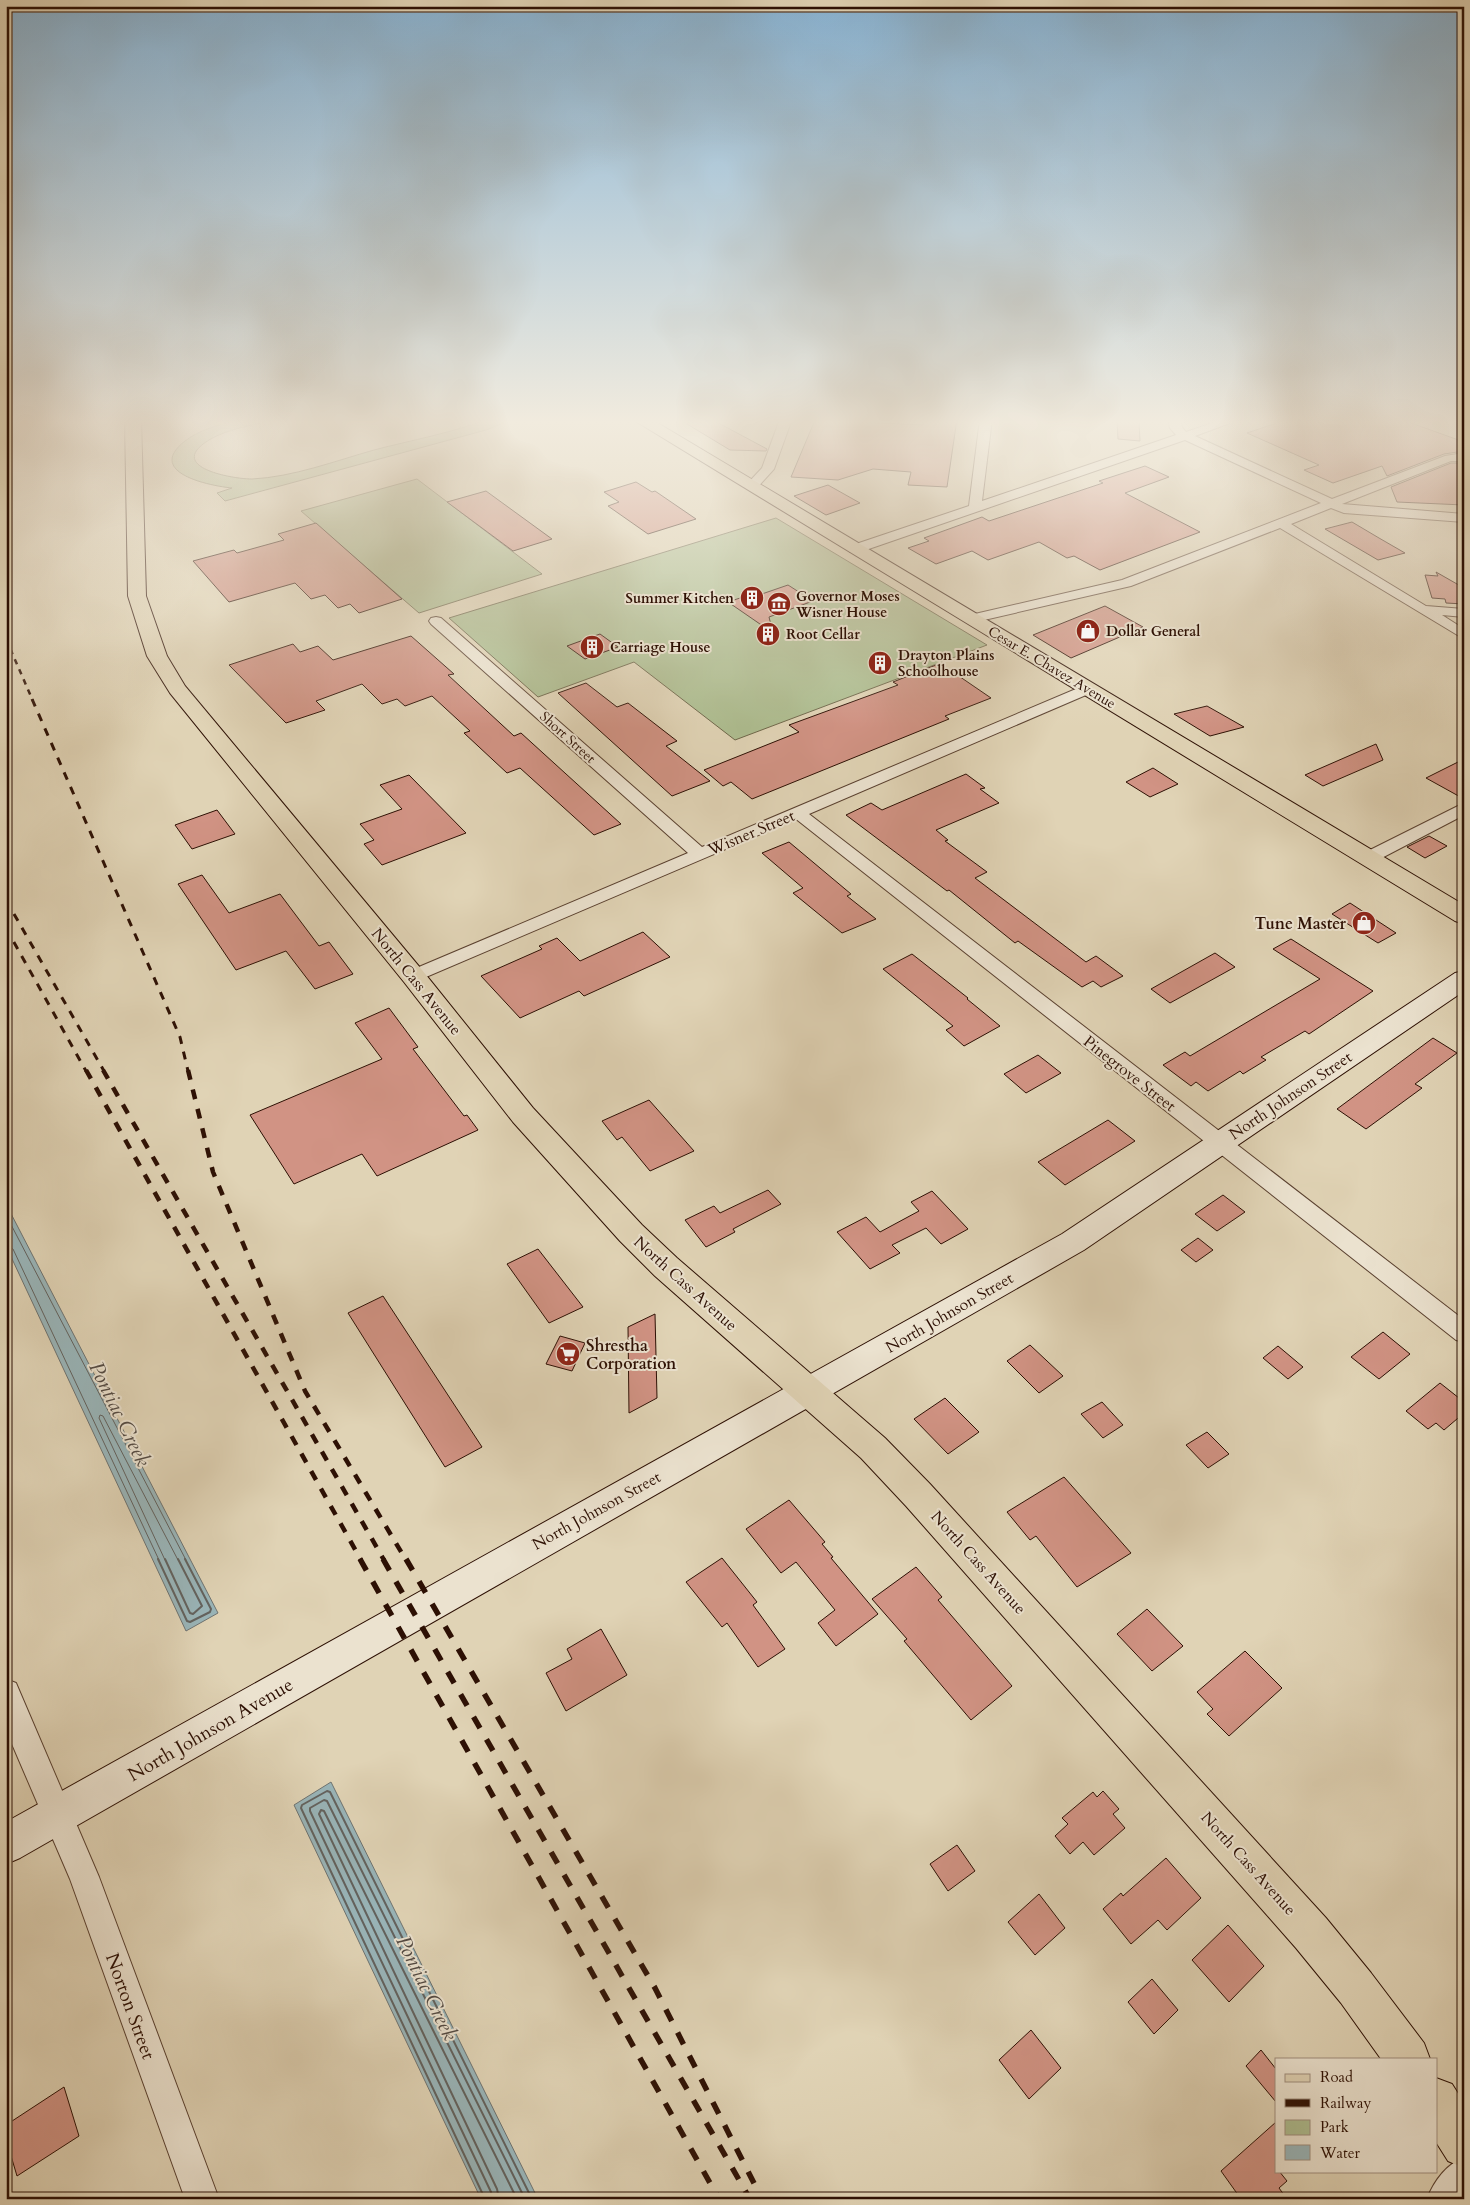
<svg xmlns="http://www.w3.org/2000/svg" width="1470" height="2205" font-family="Cardo,serif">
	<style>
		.green { fill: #aebe91; stroke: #6e674a }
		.water { fill: #99b5b9; stroke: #6e7371 }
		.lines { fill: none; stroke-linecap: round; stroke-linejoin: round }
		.shore-far1 { stroke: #63625e; stroke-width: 1 }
		.shore { stroke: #63625e; stroke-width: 2 }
		.building { fill: #d19384; stroke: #2d1004 }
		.street-casing { stroke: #5a4130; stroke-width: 2 }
		.secondary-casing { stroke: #2d1004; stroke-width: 2 }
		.primary-casing { stroke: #2d1004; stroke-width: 2 }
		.street { fill: #ebe2cf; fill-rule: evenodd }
		.secondary { fill: #ebe2cf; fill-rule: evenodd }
		.primary { fill: #e0d3b5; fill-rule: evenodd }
		.rail-far3 { stroke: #2d1004; stroke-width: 2.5; stroke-dasharray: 5.5 5.5; stroke-linecap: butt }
		.rail-far2 { stroke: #2d1004; stroke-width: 3; stroke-dasharray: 8 8; stroke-linecap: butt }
		.rail-far1 { stroke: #2d1004; stroke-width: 4.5; stroke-dasharray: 10 10; stroke-linecap: butt }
		.rail { stroke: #2d1004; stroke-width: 5.5; stroke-dasharray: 13 13; stroke-linecap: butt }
		.labels { text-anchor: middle; stroke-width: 4; stroke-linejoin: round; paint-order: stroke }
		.far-poi-label { font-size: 14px; font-weight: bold; fill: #2d1004; stroke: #ebe2cf; text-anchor: start }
		.far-street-label { font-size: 14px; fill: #2d1004; stroke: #ebe2cf }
		.street-label { font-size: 16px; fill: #2d1004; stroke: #ebe2cf }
		.poi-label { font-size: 16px; font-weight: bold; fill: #2d1004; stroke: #ebe2cf; text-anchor: end }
		.near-street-label { font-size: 19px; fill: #2d1004; stroke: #ebe2cf }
		.near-water-label { font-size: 21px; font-style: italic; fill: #534a43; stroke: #ebe2cf }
	</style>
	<rect width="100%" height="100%" fill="#e0d3b5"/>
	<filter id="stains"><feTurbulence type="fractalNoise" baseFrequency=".004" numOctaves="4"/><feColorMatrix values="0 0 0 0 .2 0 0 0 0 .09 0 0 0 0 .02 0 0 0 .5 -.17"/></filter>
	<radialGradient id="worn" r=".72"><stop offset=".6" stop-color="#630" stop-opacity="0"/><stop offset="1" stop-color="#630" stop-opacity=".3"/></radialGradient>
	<!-- green -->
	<path class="green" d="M243,419H278C255,425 229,428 209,440C165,467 232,479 252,479C293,477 335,461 374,450C412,440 452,433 488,419H513L486,430L225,501L217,493L232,488C211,486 144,473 185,441C202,428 223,424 243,419Z
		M417,479L542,574L419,613L301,511Z
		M776,518L987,645L735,740L634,662L538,697L449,618Z"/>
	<!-- water -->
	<path class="water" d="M6,1204L218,1613L186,1631L6,1246Z
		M331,1782L538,2199H481L294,1805Z"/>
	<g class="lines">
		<!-- shore-far1 -->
		<path class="shore-far1" d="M6,1215L186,1560
			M6,1246L13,1249L159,1560
			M165,1560L99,1418L100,1415L103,1416L178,1560"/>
		<!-- shore -->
		<path class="shore" d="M158,1559L187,1621L190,1622L210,1612L211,1609L185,1559
			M165,1559L190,1613L193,1614L202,1606L178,1559
			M485,2199L301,1808L302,1805L327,1791L330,1792L532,2199
			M492,2199L491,2192L310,1811V1808L324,1800L327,1801L525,2199
			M499,2199L497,2189L319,1814L321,1810L324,1811L517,2199"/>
	</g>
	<!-- building -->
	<path class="building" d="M690,419H711L767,449L766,451L730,450L687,424Z
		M925,419H957L947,487L908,485L911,472L873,469L838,480L791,477L815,420L923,425Z
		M1289,419H1400L1464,442V451L1444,454L1387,476L1382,466L1333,483L1304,470L1319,465L1247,433Z
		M1117,420L1139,421L1140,441L1118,439Z
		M1451,463H1464V505L1397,502L1391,487Z
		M1145,466L1169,477L1125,493L1200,532L1100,570L1074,556L1067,558L1039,542L988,560L972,551L936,564L908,548L929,541L924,538L982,517L989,521L1103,483L1099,481Z
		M636,482L652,492L655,491L696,519L648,534L608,506L619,502L604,492Z
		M828,485L860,503L826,515L794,496Z
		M486,491L552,539L513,551L447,502Z
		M1352,522L1379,538L1405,553L1378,560L1325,529Z
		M316,523L402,599L359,613L350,604L338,608L325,595L311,599L295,583L229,602L193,561L234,550L237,553L284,540L278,534Z
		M1436,572L1464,588V604L1446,603L1445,599L1432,598L1425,575L1438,576Z
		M788,585L813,601L769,617L773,633L728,602L752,594L756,596Z
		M1105,606L1143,627L1071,658L1033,635Z
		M600,634L618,647L585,659L567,646Z
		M411,636L454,674L448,675L514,736L521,733L621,824L594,835L520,768L507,773L464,733L470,731L432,696L405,706L397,699L382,704L362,684L316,701L325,710L286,723L229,665L293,644L300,652L318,646L333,660Z
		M936,665L946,672L950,670L991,698L945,716L949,719L752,799L731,782L723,786L704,770L799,732L789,725L898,685L893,682Z
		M586,683L617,707L628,703L677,741L666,746L710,781L672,796L558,693Z
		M1207,706L1244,727L1210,736L1174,714Z
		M1376,744L1383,760L1323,786L1305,775Z
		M1464,759V799L1426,778Z
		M1153,768L1178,784L1150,797L1126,782Z
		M966,774L985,788L980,789L999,803L936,830L948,840L945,841L987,872L975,878L1086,962L1096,956L1123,976L1101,987L1093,981L1082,987L1018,941L1015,943L949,890L947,891L846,815L871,803L882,810Z
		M409,775L466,833L382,865L364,844L374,840L360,824L402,809L380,785Z
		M217,810L235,834L192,849L175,825Z
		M1429,836L1447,846L1425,858L1407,847Z
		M789,842L851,894L847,896L876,919L842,933L793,893L803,888L762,853Z
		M202,875L229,913L280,894L319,946L329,942L353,974L315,989L286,951L236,970L178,884Z
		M1350,903L1396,933L1378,943L1332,914Z
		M643,932L670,957L584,996L579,991L520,1018L481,976L542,949L539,946L557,938L580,961Z
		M1291,939L1373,991L1309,1034L1305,1031L1261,1057L1266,1060L1243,1074L1240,1071L1208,1091L1196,1082L1191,1086L1163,1065L1185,1052L1190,1056L1320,979L1273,949Z
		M1215,953L1235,967L1170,1003L1151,989Z
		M912,954L968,998L967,999L1000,1026L964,1046L946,1030L953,1026L883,969Z
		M389,1008L418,1047L413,1049L464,1116L467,1115L478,1130L377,1176L362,1154L294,1184L250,1115L382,1059L355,1023Z
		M1433,1038L1457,1053L1415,1084L1422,1088L1366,1129L1337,1109Z
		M1038,1055L1061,1073L1026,1093L1004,1074Z
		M649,1100L694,1151L650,1171L622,1137L617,1140L602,1121Z
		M1108,1120L1135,1141L1065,1185L1038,1162Z
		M768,1190L781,1204L733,1229L735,1232L706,1247L685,1220L714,1206L720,1213Z
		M932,1191L968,1229L941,1244L926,1228L892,1245L900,1253L870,1269L837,1232L866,1217L880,1232L919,1211L911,1202Z
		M1223,1195L1245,1212L1217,1231L1195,1214Z
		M1198,1238L1213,1250L1196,1262L1181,1250Z
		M538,1249L583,1307L549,1323L507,1264Z
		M383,1296L482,1447L445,1467L348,1313Z
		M655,1314L657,1398L629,1413L628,1327Z
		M1383,1332L1410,1354L1379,1379L1351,1357Z
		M560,1336L585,1343L572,1371L546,1364Z
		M1030,1345L1063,1376L1039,1393L1007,1361Z
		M1278,1346L1303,1367L1288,1379L1263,1358Z
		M1440,1383L1464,1402V1413L1444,1430L1436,1423L1428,1429L1406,1411Z
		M945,1398L979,1432L948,1454L914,1419Z
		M1102,1402L1123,1425L1103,1438L1081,1414Z
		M1207,1432L1229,1454L1208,1468L1186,1445Z
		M1064,1477L1131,1553L1077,1587L1036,1536L1030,1540L1007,1512Z
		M789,1500L825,1542L822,1544L833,1557L831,1558L878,1614L836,1646L818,1623L835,1610L796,1562L781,1573L746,1529Z
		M722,1558L757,1602L753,1605L785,1649L758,1667L727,1623L722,1627L686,1582Z
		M916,1567L942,1597L938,1600L1012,1686L971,1720L904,1641L907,1639L872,1599Z
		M1147,1609L1183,1646L1152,1671L1117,1634Z
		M601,1629L627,1675L566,1711L546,1673L572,1659L567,1649Z
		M1245,1651L1282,1688L1229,1736L1207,1714L1213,1709L1197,1692Z
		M1103,1791L1119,1809L1113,1814L1125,1828L1094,1855L1083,1842L1070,1854L1055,1836L1068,1824L1062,1818L1093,1792L1097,1797Z
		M957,1845L975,1871L948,1891L930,1864Z
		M1166,1858L1201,1898L1167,1930L1158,1920L1131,1944L1103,1909L1121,1893L1123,1896Z
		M1039,1894L1065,1928L1035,1955L1008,1922Z
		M1228,1925L1264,1966L1229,2002L1192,1960Z
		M1152,1979L1178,2010L1154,2034L1128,2002Z
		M1031,2030L1061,2068L1029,2099L999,2060Z
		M1261,2050L1276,2069V2102L1246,2066Z
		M64,2087L79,2136L17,2176L6,2139V2125Z
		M1276,2122V2171H1279L1287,2181L1279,2188L1287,2199H1241L1221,2171Z"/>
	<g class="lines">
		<!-- street casing -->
		<g class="street-casing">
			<path id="street" d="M780,419H792L774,469L756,489H748L746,486L748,483L762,468Z
				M980,419H992L982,501L1176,435L1170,428L1168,419H1180L1182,427L1186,432L1224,419H1241L1195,436L1332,499L1445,456L1464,453V461H1451L1342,504L1464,514V522L1344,513L1331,508L1291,524L1426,606L1464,609V617L1442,615L1464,629V639L1280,528L1131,586L971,623L966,622L964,619L966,616L1122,580L1321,503L1185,440L860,552H850L849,549L850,546L969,506Z
				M436,617L441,618L702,847L1083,686H1093L1095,689L1093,692L809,814L1464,1320V1342L1456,1340L796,819L419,980L413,982L407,980L404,976L407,972L688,853L431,624L429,621L431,618Z
				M1464,803V815L1374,862H1362L1360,858L1362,854Z
				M6,1679L16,1683L99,1877L219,2199H185L70,1879L6,1730Z
				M1464,2157V2199H1427C1434,2181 1446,2165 1464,2157Z"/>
		</g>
		<!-- secondary casing -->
		<g class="secondary-casing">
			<path id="secondary" d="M1464,971V991L1084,1250L20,1858L6,1864V1822L1062,1234L1455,973Z"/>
		</g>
		<!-- primary casing -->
		<g class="primary-casing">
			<path id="primary" d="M125,419H141L146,596L167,656L185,686L422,970L533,1108L642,1225L677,1258L885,1438L930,1484L1326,1918L1371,1973L1424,2043L1430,2059H1381L1341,2003L1296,1948L906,1506L861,1458L655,1276L620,1241L513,1122L404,982L170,693L147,656L128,596Z
				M632,419H651L1464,905V924L1455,921Z
				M1436,2078L1452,2084L1464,2103V2168L1448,2161L1436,2142Z"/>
		</g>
		<!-- street -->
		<use href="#street" class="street"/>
		<!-- secondary -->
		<use href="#secondary" class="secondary"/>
		<!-- primary -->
		<use href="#primary" class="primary"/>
		<!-- rail-far3 -->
		<path class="rail-far3" d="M6,639L33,701"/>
		<!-- rail-far2 -->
		<path class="rail-far2" d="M32,699L180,1037L188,1071
			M6,900L104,1071
			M6,928L86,1071"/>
		<!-- rail-far1 -->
		<path class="rail-far1" d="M86,1070L361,1560
			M103,1070L384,1560
			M188,1070L213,1172L305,1391L406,1560"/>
		<!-- rail -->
		<path class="rail" d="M360,1559L719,2199
			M383,1559L750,2199
			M406,1559L655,1988L762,2199"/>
	</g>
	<!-- sky -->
	<linearGradient id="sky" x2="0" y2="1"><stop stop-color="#88b4d5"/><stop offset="0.58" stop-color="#f1ebde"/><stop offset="1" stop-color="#f1ebde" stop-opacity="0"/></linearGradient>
	<rect width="1470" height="728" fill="url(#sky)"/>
	<!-- icons -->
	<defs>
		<g id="building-disc" transform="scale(1.25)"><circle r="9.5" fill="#8f2418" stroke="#ebe2cf"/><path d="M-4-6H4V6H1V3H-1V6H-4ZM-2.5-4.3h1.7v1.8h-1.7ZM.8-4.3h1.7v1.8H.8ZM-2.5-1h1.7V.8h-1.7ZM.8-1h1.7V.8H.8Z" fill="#fff"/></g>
		<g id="museum-disc" transform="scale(1.25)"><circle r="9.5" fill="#8f2418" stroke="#ebe2cf"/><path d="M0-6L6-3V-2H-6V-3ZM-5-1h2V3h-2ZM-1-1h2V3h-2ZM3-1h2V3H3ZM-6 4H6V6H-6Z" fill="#fff"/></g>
		<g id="shop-disc" transform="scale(1.25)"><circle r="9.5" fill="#8f2418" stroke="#ebe2cf"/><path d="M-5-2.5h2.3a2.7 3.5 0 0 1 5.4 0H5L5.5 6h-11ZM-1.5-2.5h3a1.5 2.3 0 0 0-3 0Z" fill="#fff"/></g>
		<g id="supermarket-disc" transform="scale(1.25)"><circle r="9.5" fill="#8f2418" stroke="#ebe2cf"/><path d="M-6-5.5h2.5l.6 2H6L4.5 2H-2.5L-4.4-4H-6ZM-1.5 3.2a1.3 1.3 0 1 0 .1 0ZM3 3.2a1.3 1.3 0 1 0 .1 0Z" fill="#fff"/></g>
	</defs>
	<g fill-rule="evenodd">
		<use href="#building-disc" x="752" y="598"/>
		<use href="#museum-disc" x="779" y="604"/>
		<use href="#shop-disc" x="1088" y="631"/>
		<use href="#building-disc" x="768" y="634"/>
		<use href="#building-disc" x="592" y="647"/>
		<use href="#building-disc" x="880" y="663"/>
		<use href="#shop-disc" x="1364" y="923"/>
		<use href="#supermarket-disc" x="568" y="1354"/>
	</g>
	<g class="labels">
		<!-- far-poi labels -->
		<g class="far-poi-label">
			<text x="796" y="601">Governor Moses<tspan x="796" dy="16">Wisner House</tspan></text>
			<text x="734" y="603" text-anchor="end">Summer Kitchen</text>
			<text x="1106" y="636">Dollar General</text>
			<text x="786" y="639">Root Cellar</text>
			<text x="610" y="652">Carriage House</text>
			<text x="898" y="660">Drayton Plains<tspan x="898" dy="16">Schoolhouse</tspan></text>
		</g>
		<!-- far-street labels -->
		<g class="far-street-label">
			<text transform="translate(1052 667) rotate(31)" y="5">Cesar E. Chavez Avenue</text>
			<text transform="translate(568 737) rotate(42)" y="5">Short Street</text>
		</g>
		<!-- street labels -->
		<g class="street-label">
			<text transform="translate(751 832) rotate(-23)" y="6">Wisner Street</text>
			<text transform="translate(417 981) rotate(51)" y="6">North Cass Avenue</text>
			<text transform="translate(1130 1073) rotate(38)" y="6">Pinegrove Street</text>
			<text transform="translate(1290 1095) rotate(-34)" y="6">North Johnson Street</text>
			<text transform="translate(686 1283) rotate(42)" y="6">North Cass Avenue</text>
			<text transform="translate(949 1312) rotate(-30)" y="6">North Johnson Street</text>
			<text transform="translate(596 1510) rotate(-29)" y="6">North Johnson Street</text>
			<text transform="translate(979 1562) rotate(48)" y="6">North Cass Avenue</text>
			<text transform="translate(1249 1863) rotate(48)" y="6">North Cass Avenue</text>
		</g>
		<!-- poi labels -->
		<g class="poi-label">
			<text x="1346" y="929">Tune Master</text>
			<text x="586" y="1351" text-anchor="start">Shrestha<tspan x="586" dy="18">Corporation</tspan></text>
		</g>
		<!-- near-street labels -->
		<g class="near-street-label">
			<text transform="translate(210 1729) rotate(-30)" y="7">North Johnson Avenue</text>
			<text transform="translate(131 2006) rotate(70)" y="7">Norton Street</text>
		</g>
		<!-- near-water labels -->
		<g class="near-water-label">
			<text transform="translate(120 1414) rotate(64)" y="7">Pontiac Creek</text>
			<text transform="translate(427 1988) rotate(64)" y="7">Pontiac Creek</text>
		</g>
	</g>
	<!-- margin -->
	<rect width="1470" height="2205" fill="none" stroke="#e0d3b5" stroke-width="25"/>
	<rect x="8" y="8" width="1455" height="2190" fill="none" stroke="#2d1004" stroke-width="2.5"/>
	<rect x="12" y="12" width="1445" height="2180" fill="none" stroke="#2d1004"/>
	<!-- legend -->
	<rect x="1275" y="2058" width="162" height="115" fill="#ebe2cf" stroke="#9f8e7e"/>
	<rect x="1285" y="2074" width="25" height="8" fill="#e0d3b5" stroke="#9f8e7e"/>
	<text x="1320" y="2082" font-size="15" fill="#2d1004">Road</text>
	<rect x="1285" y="2099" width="25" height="8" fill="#2d1004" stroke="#9f8e7e"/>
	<text x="1320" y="2108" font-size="15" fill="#2d1004">Railway</text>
	<rect x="1285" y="2120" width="25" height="15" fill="#aebe91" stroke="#9f8e7e"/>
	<text x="1320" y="2132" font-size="15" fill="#2d1004">Park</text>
	<rect x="1285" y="2145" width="25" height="15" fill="#99b5b9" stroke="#9f8e7e"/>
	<text x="1320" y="2158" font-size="15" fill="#2d1004">Water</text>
	<rect width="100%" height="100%" filter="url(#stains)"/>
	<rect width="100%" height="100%" fill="url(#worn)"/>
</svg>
